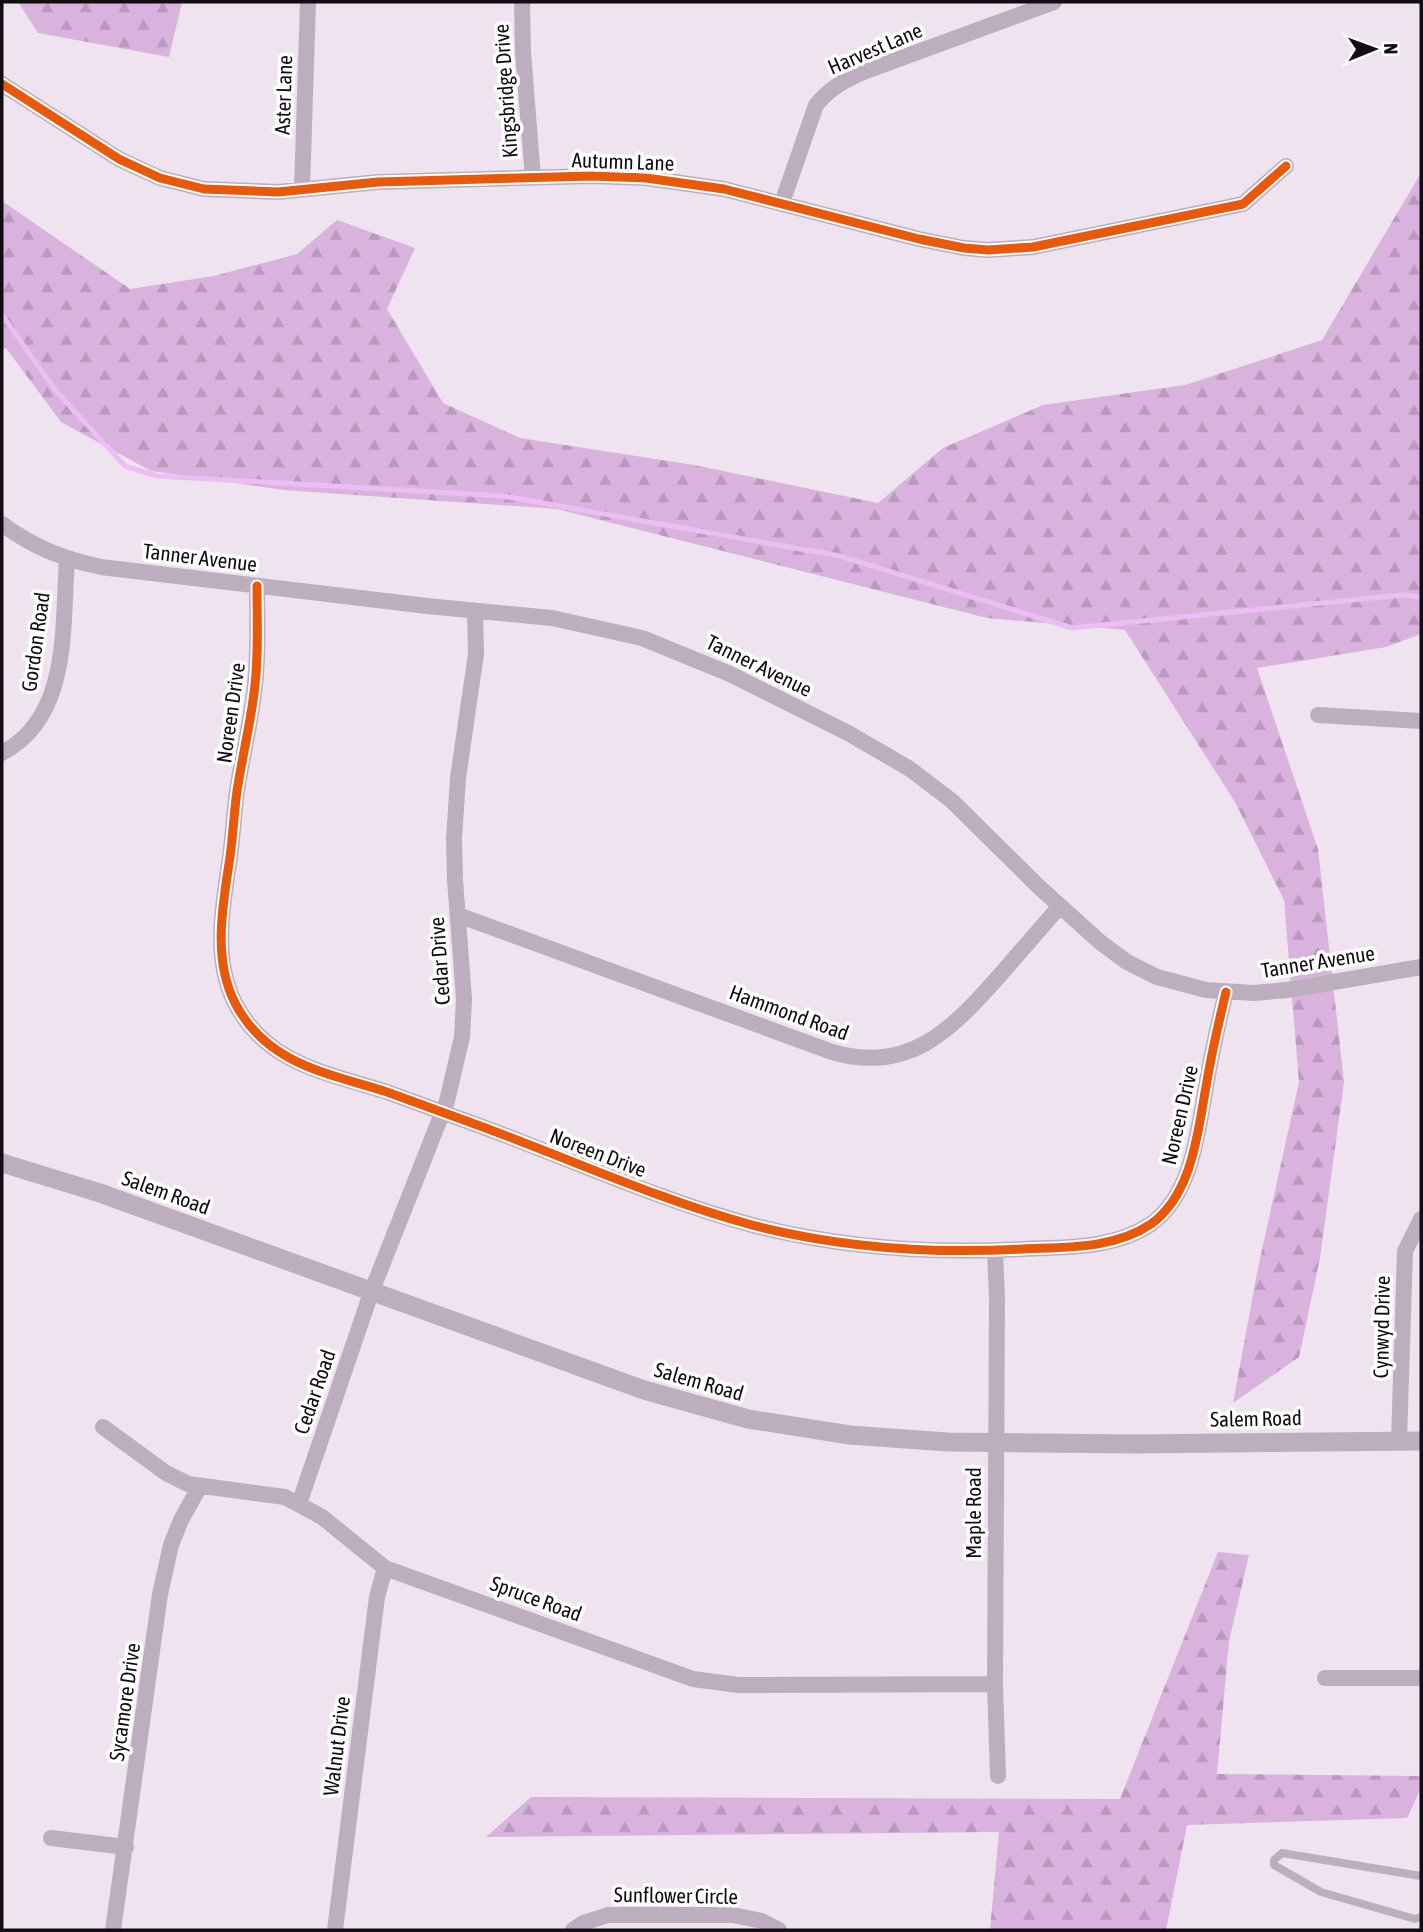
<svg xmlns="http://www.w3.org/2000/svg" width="1423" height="1932" font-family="'Asap Condensed',sans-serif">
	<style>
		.forest { fill: url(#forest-firs) }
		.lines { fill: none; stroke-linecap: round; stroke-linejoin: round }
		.stream { stroke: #edbef4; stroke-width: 5 }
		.service { stroke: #bdaebf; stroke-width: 8 }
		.minor { stroke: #bdaebf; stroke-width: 16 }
		.tertiary { stroke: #bdaebf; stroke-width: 19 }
		.cycleway-casing { stroke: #fff; stroke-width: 13 }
		.cycleway { stroke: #e8590c; stroke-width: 9 }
		.labels { text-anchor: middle; stroke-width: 7; stroke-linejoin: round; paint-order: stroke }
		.street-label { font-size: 21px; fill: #120c13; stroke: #fff }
	</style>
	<defs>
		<pattern id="forest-firs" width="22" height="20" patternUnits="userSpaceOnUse" patternTransform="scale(1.75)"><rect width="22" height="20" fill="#d9b3de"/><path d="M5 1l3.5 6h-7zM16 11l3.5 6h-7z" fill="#b999be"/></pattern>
	</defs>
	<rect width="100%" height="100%" fill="#eee3ef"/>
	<!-- forest -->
	<path class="forest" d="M18,2H182L169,57L38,33Z
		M1421,173V634L1386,647L1257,668L1318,849L1344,1082L1320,1258L1299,1357L1233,1403L1258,1268L1299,1082L1284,900L1235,802L1125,630L987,618L557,509L283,490L151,471L61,422L6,348L2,349V201L130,289L214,276L297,254L337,220L415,248L387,309L443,403L520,438L694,465L878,503L943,448L1043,405L1185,385L1322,340Z
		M1218,1552L1249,1555L1229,1641L1217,1774L1421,1776V1788L1407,1818L1187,1825L1166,1930H990L999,1832L486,1837L531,1797L1120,1799Z"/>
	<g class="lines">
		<!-- stream -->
		<path class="stream" d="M2,315L56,391L125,466L157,476L503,496L840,556L1072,628L1402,595L1421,597"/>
		<!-- service -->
		<path class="service" d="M1421,1876L1282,1853L1274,1860V1865L1321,1892L1415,1919L1421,1917"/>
		<!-- minor -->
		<path class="minor" d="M522,2L523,52L533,178
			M2,84L119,159L160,178L204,189L278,192L378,182L592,176L646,178L724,189L919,239L964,248L988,250L1033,247L1243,204L1286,166
			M302,189L308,2
			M782,203L816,105C830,88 846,79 866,71L1054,2
			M2,524C33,547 63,559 101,567L427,606L552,618L642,638L730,674L848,733L910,769L952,801L1038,886L1100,942L1127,962L1157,977L1206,990L1254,993L1287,990L1421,967
			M257,586C257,621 259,658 254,693C250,726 242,758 237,791C234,813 233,835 230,857C223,904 212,958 235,1003C267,1065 328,1073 387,1092C415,1102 444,1113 472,1123C566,1157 656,1199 752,1225C841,1248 932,1254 1023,1249C1066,1247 1114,1249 1151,1224C1194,1193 1198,1128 1207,1081C1212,1051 1219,1021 1226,992
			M1318,715L1421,721
			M2,753C71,717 62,626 67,559
			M458,915L832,1052C910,1075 953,1028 1000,975C1020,952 1040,929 1060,906
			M995,1251L997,1299L995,1684L998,1776
			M103,1427L166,1473L188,1484L285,1497L322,1517L385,1568L693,1679L738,1685L995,1684
			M1399,1441L1405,1251L1421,1219
			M299,1504L371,1293L447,1101L462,1037L464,999L455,880L454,839L458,778L476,654L475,611
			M1325,1678H1421
			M51,1838L126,1847
			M113,1930L160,1594L171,1545L181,1520L200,1486
			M335,1930L377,1597L385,1568
			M573,1930L583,1923L608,1915H733L762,1921L779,1930"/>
		<!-- tertiary -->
		<path class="tertiary" d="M2,1163L100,1193L644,1390L748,1419L850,1435L947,1442L1133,1444L1421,1441"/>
		<!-- cycleway casing -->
		<g class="cycleway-casing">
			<path id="cycleway" d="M2,84L119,159L160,178L204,189L278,192L378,182L592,176L646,178L724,189L919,239L964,248L988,250L1033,247L1243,204L1286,166
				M257,586C257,621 259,658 254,693C250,726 242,758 237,791C234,813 233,835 230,857C223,904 212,958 235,1003C267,1065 328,1073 387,1092C415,1102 444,1113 472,1123C566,1157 656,1199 752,1225C841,1248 932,1254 1023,1249C1066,1247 1114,1249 1151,1224C1194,1193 1198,1128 1207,1081C1212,1051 1219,1021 1226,992"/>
		</g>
		<!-- cycleway -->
		<use href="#cycleway" class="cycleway"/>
	</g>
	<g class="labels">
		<!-- street labels -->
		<g class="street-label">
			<text transform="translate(875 49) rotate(-23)" y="7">Harvest Lane</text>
			<text transform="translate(506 91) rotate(-94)" y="7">Kingsbridge Drive</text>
			<text transform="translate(284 95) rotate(-88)" y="7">Aster Lane</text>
			<text transform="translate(623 162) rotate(2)" y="7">Autumn Lane</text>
			<text transform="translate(200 558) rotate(7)" y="7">Tanner Avenue</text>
			<text transform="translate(36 642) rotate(-82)" y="7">Gordon Road</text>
			<text transform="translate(759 666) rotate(26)" y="7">Tanner Avenue</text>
			<text transform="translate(231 713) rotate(-82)" y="7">Noreen Drive</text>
			<text transform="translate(440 961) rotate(-94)" y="7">Cedar Drive</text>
			<text transform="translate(1318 962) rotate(-9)" y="7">Tanner Avenue</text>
			<text transform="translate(789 1013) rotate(20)" y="7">Hammond Road</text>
			<text transform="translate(1180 1115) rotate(-77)" y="7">Noreen Drive</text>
			<text transform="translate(598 1153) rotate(21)" y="7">Noreen Drive</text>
			<text transform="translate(166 1193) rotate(20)" y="7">Salem Road</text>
			<text transform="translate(1382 1327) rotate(-89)" y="7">Cynwyd Drive</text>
			<text transform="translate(699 1382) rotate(16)" y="7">Salem Road</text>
			<text transform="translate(315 1392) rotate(-71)" y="7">Cedar Road</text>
			<text transform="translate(1256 1419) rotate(-1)" y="7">Salem Road</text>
			<text transform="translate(974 1513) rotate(-90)" y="7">Maple Road</text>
			<text transform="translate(536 1599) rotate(20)" y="7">Spruce Road</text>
			<text transform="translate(125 1702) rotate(-82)" y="7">Sycamore Drive</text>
			<text transform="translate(337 1746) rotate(-83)" y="7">Walnut Drive</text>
			<text transform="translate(676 1896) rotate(1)" y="7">Sunflower Circle</text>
		</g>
	</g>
	<!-- border -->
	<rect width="1423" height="1932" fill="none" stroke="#120c13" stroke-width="7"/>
	<!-- north arrow -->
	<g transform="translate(1374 49) rotate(89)" stroke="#ffffff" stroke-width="5" paint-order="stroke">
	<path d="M0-5L12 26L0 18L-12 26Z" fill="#120c13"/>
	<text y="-10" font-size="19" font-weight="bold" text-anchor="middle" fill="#120c13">N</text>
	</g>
</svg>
